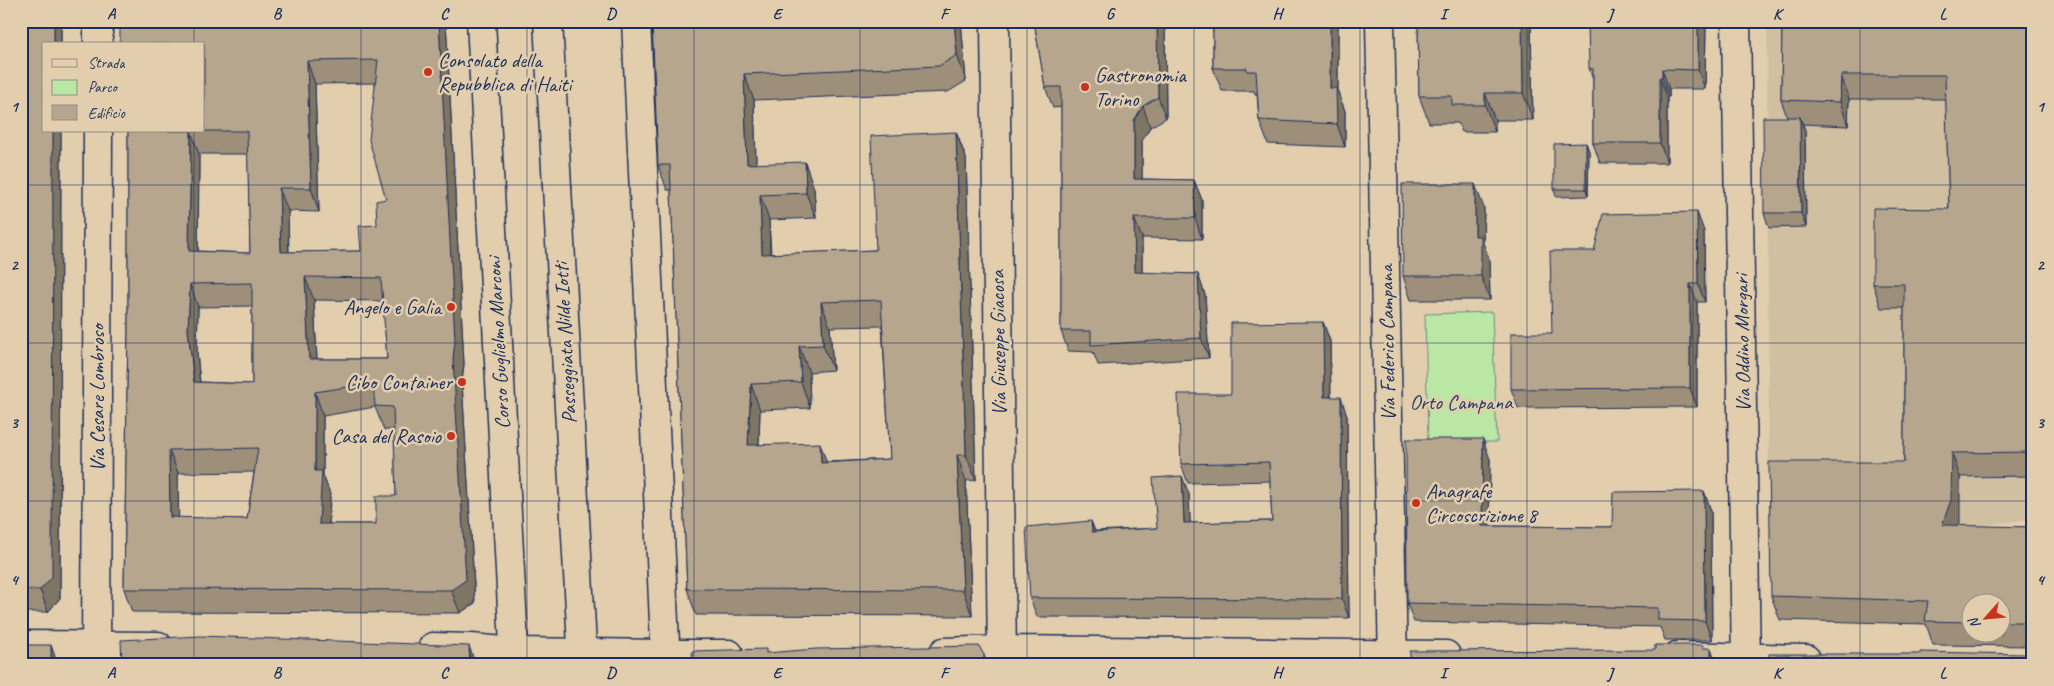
<svg xmlns="http://www.w3.org/2000/svg" width="2054" height="686" font-family="Caveat,sans-serif">
	<style>
		.built { fill: #d1bfa2 }
		.green { fill: #bae7a4; stroke: #6a8b81 }
		.lines { fill: none; stroke-linecap: round; stroke-linejoin: round }
		.pedestrian-casing { stroke: #1b2f5e; stroke-width: 31 }
		.minor-casing { stroke: #1b2f5e; stroke-width: 31 }
		.pedestrian { stroke: #e2cead; stroke-width: 28 }
		.minor { stroke: #e2cead; stroke-width: 28 }
		.wall { fill: #9d8f79; stroke: #1b2f5e; fill-rule: evenodd }
		.shaded-wall { fill: #7f7463; stroke: #1b2f5e }
		.building { fill: #b6a68d; stroke: #1b2f5e; fill-rule: evenodd }
		.grid { fill: none; stroke: #1b2f5e; stroke-width: 1; stroke-opacity: 0.55 }
		.poi-dot { fill: #c8321e; stroke: #e2cead; stroke-width: 2 }
		.labels { text-anchor: middle; stroke-width: 5; stroke-linejoin: round; paint-order: stroke }
		.poi-label { font-size: 21px; fill: #1b2f5e; stroke: #e2cead; text-anchor: start }
		.street-label { font-size: 21px; fill: #1b2f5e; stroke: #e2cead }
		.park-label { font-size: 21px; fill: #2b4165; stroke: #e2cead }
		.neatline { fill: none; stroke: #1b2f5e; stroke-width: 2 }
		.grid-label { font-size: 16px; text-anchor: middle; font-weight: bold; fill: #1b2f5e }
	</style>
	<rect width="100%" height="100%" fill="#e2cead"/>
	<filter id="ink" filterUnits="userSpaceOnUse"><feTurbulence type="fractalNoise" baseFrequency=".02" numOctaves="2"/><feDisplacementMap in="SourceGraphic" scale="10" xChannelSelector="R" yChannelSelector="G"/><feConvolveMatrix kernelMatrix="1 2 1 2 8 2 1 2 1" color-interpolation-filters="sRGB"/></filter>
	<g filter="url(#ink)">
		<!-- built -->
		<path class="built" d="M1767,21H2033V519L1983,525L1769,537Z"/>
		<!-- green -->
		<path class="green" d="M1492,312L1497,442H1428L1425,314Z"/>
		<g class="lines">
			<!-- pedestrian casing -->
			<g class="pedestrian-casing">
				<path id="pedestrian" d="M548,21L583,665
					M514,652L665,654"/>
			</g>
			<!-- minor casing -->
			<g class="minor-casing">
				<path id="minor" d="M481,21L515,665
					M636,21L666,665
					M995,21L1002,665
					M1380,21L1393,665
					M1736,21L1746,665
					M98,44V21
					M21,645L158,646
					M433,647L471,648L514,652
					M944,652L1001,650L1446,655
					M665,654H729
					M1677,656L1806,659
					M96,665L98,131"/>
			</g>
			<!-- pedestrian -->
			<use href="#pedestrian" class="pedestrian"/>
			<!-- minor -->
			<use href="#minor" class="minor"/>
		</g>
		<!-- wall -->
		<path class="wall" d="M21,21H61V44H44V131H61L60,598L48,612H21Z
			M446,21L464,364L462,382L475,603L460,613L132,612L124,589L128,329V131H204V44ZM375,83L386,199L377,225L361,251L289,252L288,211L319,212L315,84ZM199,154H248L250,253L198,251ZM314,300L383,301L387,359H317ZM252,306V384L200,382L197,353L198,307ZM375,407L384,430H394L396,496L376,524H329L330,494L323,475V416ZM254,472L247,519L178,518V473Z
			M652,21H961L966,81L948,92L754,100L756,164L814,188L816,218L769,220L771,254L876,250L956,132L966,158L976,480L966,481L972,616L696,615L687,589L671,190H667L658,165ZM882,326L890,459L827,462L759,445L760,410L810,408L809,372L833,370L830,327Z
			M1034,21H1165L1166,118L1150,127L1142,141V179L1194,180L1202,200V239L1142,238V273L1198,274L1205,295L1209,358L1098,365L1093,352L1068,351L1061,331V107L1053,108L1045,87Z
			M1338,21V92L1345,111V147L1268,144L1259,120L1257,94H1255L1254,91H1222L1213,68V32L1210,23Z
			M1418,21H1529L1531,28L1533,120H1495V132H1462L1458,123H1429L1419,96Z
			M1782,21H2033V476L1960,477L1959,526L2033,527V646L1933,645L1926,624L1780,620L1771,596L1904,462V308H1881L1873,284L1949,209L1946,99H1849L1848,126L1803,124L1805,131L1806,227L1769,228L1764,213L1787,117L1781,100ZM1972,604H2002V634H1972Z
			M1706,23L1705,89H1669V97H1667V163H1600L1593,143V80L1589,68Z
			M1586,143L1589,151L1588,196L1556,197L1554,189Z
			M1484,208L1483,243L1489,259L1490,300H1411L1403,276Z
			M1704,231L1705,302H1697V407L1518,408L1511,389L1552,333L1594,251Z
			M1323,322L1330,341L1331,397L1347,416L1349,618L1037,617L1030,598L1091,521L1095,531L1157,528L1189,494L1190,523L1272,521L1270,481L1188,483L1181,464L1231,394Z
			M1490,459L1489,526L1612,527L1704,491L1711,511L1712,640H1665L1660,627L1414,622L1407,603Z"/>
		<!-- shaded-wall -->
		<path class="shaded-wall" d="M54,21H61V44H54Z
			M439,21H446L464,364L462,382L475,603L460,613L451,590L453,358Z
			M954,21H961L966,81L957,55Z
			M1157,21H1165L1166,118L1158,97Z
			M1330,21H1338V92L1345,111V147L1337,124L1330,88Z
			M1522,21H1529L1531,28L1533,120L1523,93Z
			M1698,21H1705L1706,23L1705,89L1698,70Z
			M307,61L315,84L319,212L311,188Z
			M1662,69L1669,89V97L1662,77Z
			M744,74L754,100L757,190L747,164Z
			M1841,75L1849,99L1848,126L1840,102Z
			M1660,77L1667,97V163L1660,143Z
			M1485,93L1495,120V132L1485,105Z
			M1143,106L1150,127L1142,141V200L1134,179V120Z
			M1800,117L1805,131L1806,227L1801,213Z
			M53,131H61L60,598L48,612L40,590Z
			M191,131L199,154L198,274L189,251Z
			M956,132L966,158L976,480L966,455Z
			M1586,143L1589,151L1588,196L1586,189Z
			M805,162L814,188L816,218L806,193Z
			M1194,180L1202,200V239L1195,218Z
			M1475,184L1484,208L1483,243L1489,259L1490,300L1481,276L1475,236Z
			M279,188L288,211L289,276L281,252Z
			M760,195L769,220L771,280L762,254Z
			M1697,212L1704,231L1705,302L1698,284Z
			M1134,218L1142,238V293L1135,272Z
			M1198,274L1205,295L1209,358L1201,338Z
			M305,277L314,300L318,382L309,359Z
			M190,284L198,307L197,353L202,405L194,382L188,330Z
			M1690,284L1697,302V407L1690,388Z
			M821,302L830,327L833,370L823,345Z
			M1323,322L1330,341L1331,416L1324,397Z
			M799,346L809,372L810,408L801,382Z
			M751,384L760,410L758,471L748,445Z
			M315,392L323,416V475L330,494L328,547L319,524L315,471Z
			M1341,397L1347,416L1349,618L1342,599Z
			M1483,439L1490,459L1489,545L1482,526Z
			M820,443L829,469L821,463Z
			M169,450L178,473L179,541L170,517Z
			M1952,453L1960,477V524L1951,549L1942,525Z
			M957,455L966,481L972,616L963,590Z
			M1182,476L1189,494L1191,542L1184,523Z
			M1704,491L1711,511L1712,640L1705,621Z
			M1091,521L1098,540L1092,532Z
			M51,645L58,665H51Z
			M469,646L476,665H470Z
			M1711,648L1717,665H1711Z
			M984,655L987,665H984Z"/>
		<!-- building -->
		<path class="building" d="M21,21H54V44H44V131H53L52,577L40,590H21Z
			M120,21H439L455,341L453,358L466,580L451,590L124,589L128,329V131H191L189,251L250,253L247,131H204V44H120ZM378,60L369,140L386,199L376,201L377,225L359,226L361,251L281,252L279,188H311L307,61ZM305,277L381,278L387,359H309ZM252,283V384L194,382L188,330L190,284ZM373,383L375,406L393,407L396,496H376V524H319L322,471H315V392ZM258,448L247,519L170,517L169,450Z
			M652,21H954L957,55L939,66L744,74L747,164L805,162L806,193L760,195L762,254L876,250L871,136L956,132L966,455H957L963,590L687,589L670,165H658ZM881,300L890,459L821,463L820,443L748,445L751,384L801,382L799,346L823,345L821,302Z
			M1034,21H1157L1158,97L1143,106L1134,120V179L1194,180L1195,218H1134L1135,272L1198,274L1201,338L1091,345V331H1061V87H1045Z
			M1210,21H1330V88H1336L1337,124L1259,120L1256,71H1247V68H1213V23H1210Z
			M1418,21H1522L1523,93H1485V105H1452V96H1419Z
			M1588,21H1698V70L1662,69V77H1660V143H1593V69L1589,68Z
			M1782,21H2033V452L1952,453L1951,500L1942,525L2033,527V625L2025,622H2002V604H1972V622L1925,621L1928,601L1771,596L1769,462H1904V284H1873V208L1949,209L1945,75H1841L1840,102L1781,100Z
			M1763,117H1800L1801,213H1764Z
			M1586,143V189H1554V144Z
			M1402,184H1475V236H1481V276H1403Z
			M1697,212L1698,284H1690V388L1511,389V333H1552L1550,251H1594L1603,214Z
			M1323,322L1324,397H1341L1342,599L1030,598L1026,527L1091,521L1092,532L1157,528L1153,478L1182,476L1184,523L1272,521L1269,462L1181,464L1178,394H1231V323Z
			M1406,439H1483L1482,526L1612,527L1613,492L1704,491L1705,621L1658,620V608L1407,603Z
			M201,636L469,646L470,665H122L121,640Z
			M21,645H51V665H21Z
			M1655,645H1703V648H1711V665H1410V651L1655,650Z
			M979,646L984,655V665H693L692,651L766,649V653L816,649Z
			M2033,651V665H1769V654H1920V652L2024,654L2031,652Z"/>
	</g>
	<!-- grid -->
	<path class="grid" d="M194,21V44M361,21V665M527,21V665M694,21V665M860,21V665M1027,21V665M1194,21V665M1360,21V665M1527,21V665M1693,21V665M1860,21V665M194,131V665M21,185H2033M21,343H2033M21,501H2033"/>
	<!-- markers -->
	<g class="poi-dot">
		<circle cx="428" cy="72" r="5"/>
		<circle cx="1085" cy="87" r="5"/>
		<circle cx="451" cy="307" r="5"/>
		<circle cx="462" cy="382" r="5"/>
		<circle cx="451" cy="436" r="5"/>
		<circle cx="1416" cy="503" r="5"/>
	</g>
	<g class="labels">
		<!-- poi labels -->
		<g class="poi-label">
			<text x="438" y="67">Consolato della<tspan x="438" dy="24">Repubblica di Haiti</tspan></text>
			<text x="1095" y="82">Gastronomia<tspan x="1095" dy="24">Torino</tspan></text>
			<text x="441" y="314" text-anchor="end">Angelo e Galia</text>
			<text x="452" y="389" text-anchor="end">Cibo Container</text>
			<text x="441" y="443" text-anchor="end">Casa del Rasoio</text>
			<text x="1426" y="498">Anagrafe<tspan x="1426" dy="24">Circoscrizione 8</tspan></text>
		</g>
		<!-- street labels -->
		<g class="street-label">
			<text transform="translate(498 343) rotate(-93)" y="7">Corso Guglielmo Marconi</text>
			<text transform="translate(565 343) rotate(-93)" y="7">Passeggiata Nilde Iotti</text>
			<text transform="translate(998 343) rotate(-91)" y="7">Via Giuseppe Giacosa</text>
			<text transform="translate(1387 343) rotate(-91)" y="7">Via Federico Campana</text>
			<text transform="translate(1742 343) rotate(-91)" y="7">Via Oddino Morgari</text>
			<text transform="translate(97 398) rotate(-90)" y="7">Via Cesare Lombroso</text>
		</g>
		<!-- park labels -->
		<g class="park-label">
			<text x="1461" y="409">Orto Campana</text>
		</g>
	</g>
	<!-- margin -->
	<rect width="2054" height="686" fill="none" stroke="#e2cead" stroke-width="55"/>
	<!-- legend -->
	<rect x="42" y="42" width="162" height="90" fill="#e2cead" stroke="#928e8d"/>
	<rect x="52" y="59" width="25" height="8" fill="#e2cead" stroke="#928e8d"/>
	<text x="88" y="68" font-size="15" fill="#1b2f5e">Strada</text>
	<rect x="52" y="80" width="25" height="15" fill="#bae7a4" stroke="#928e8d"/>
	<text x="88" y="92" font-size="15" fill="#1b2f5e">Parco</text>
	<rect x="52" y="105" width="25" height="15" fill="#b6a68d" stroke="#928e8d"/>
	<text x="88" y="118" font-size="15" fill="#1b2f5e">Edificio</text>
	<!-- north arrow -->
	<g transform="translate(1986 618) rotate(243)"><circle r="24" fill="#e2cead" stroke="#928e8d"/>
	<path d="M0-4L9 19L0 12L-9 19Z" fill="#c8321e"/>
	<text y="-8" font-size="14" font-weight="bold" text-anchor="middle" fill="#1b2f5e">N</text>
	</g>
	<rect x="28" y="28" width="1998" height="630" class="neatline"/>
	<g class="grid-label">
		<text x="111" y="19">A</text>
		<text x="277" y="19">B</text>
		<text x="444" y="19">C</text>
		<text x="611" y="19">D</text>
		<text x="777" y="19">E</text>
		<text x="944" y="19">F</text>
		<text x="1110" y="19">G</text>
		<text x="1277" y="19">H</text>
		<text x="1443" y="19">I</text>
		<text x="1610" y="19">J</text>
		<text x="1777" y="19">K</text>
		<text x="1943" y="19">L</text>
		<text x="14" y="112">1</text>
		<text x="2040" y="112">1</text>
		<text x="14" y="270">2</text>
		<text x="2040" y="270">2</text>
		<text x="14" y="428">3</text>
		<text x="2040" y="428">3</text>
		<text x="14" y="585">4</text>
		<text x="2040" y="585">4</text>
		<text x="111" y="678">A</text>
		<text x="277" y="678">B</text>
		<text x="444" y="678">C</text>
		<text x="611" y="678">D</text>
		<text x="777" y="678">E</text>
		<text x="944" y="678">F</text>
		<text x="1110" y="678">G</text>
		<text x="1277" y="678">H</text>
		<text x="1443" y="678">I</text>
		<text x="1610" y="678">J</text>
		<text x="1777" y="678">K</text>
		<text x="1943" y="678">L</text>
	</g>
</svg>
